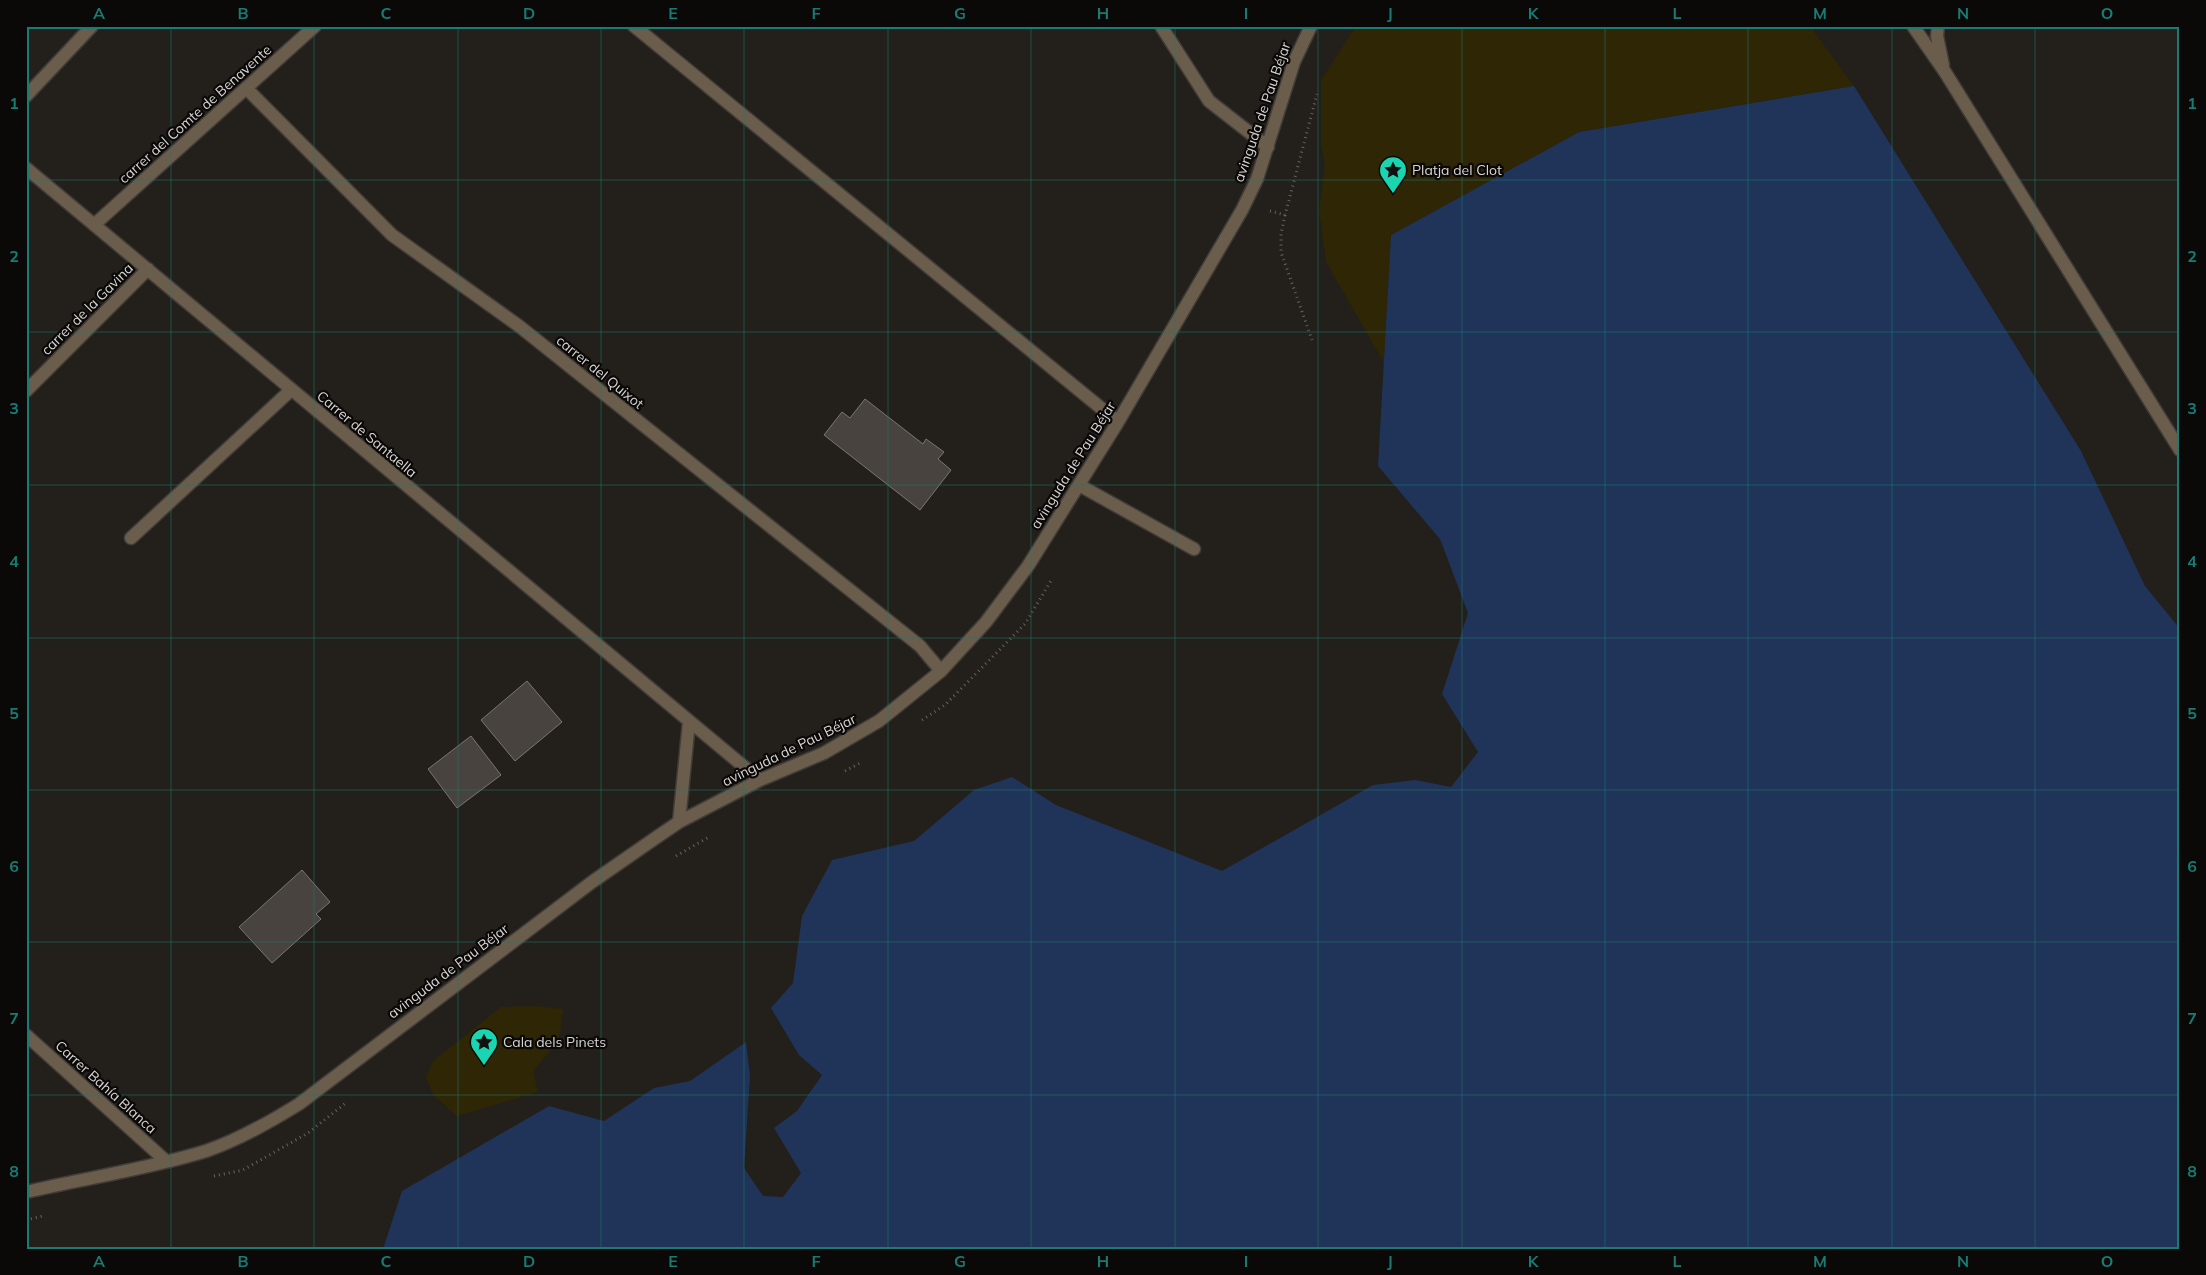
<svg xmlns="http://www.w3.org/2000/svg" width="2206" height="1275" font-family="Mulish,sans-serif">
	<style>
		.sand { fill: #2e2605 }
		.water { fill: #1f3458 }
		.building { fill: #48433f; stroke: #7c7672 }
		.lines { fill: none; stroke-linecap: round; stroke-linejoin: round }
		.minor-casing { stroke: #403c38; stroke-width: 15 }
		.path { stroke: #676360; stroke-width: 3; stroke-dasharray: 1 4; stroke-linecap: butt }
		.minor { stroke: #6b5d4c; stroke-width: 12 }
		.grid { fill: none; stroke: #197b73; stroke-width: 1; stroke-opacity: 0.55 }
		.labels { text-anchor: middle; stroke-width: 4.5; stroke-linejoin: round; paint-order: stroke }
		.street-label { font-size: 14px; fill: #d8d5d2; stroke: #0b0908 }
		.poi-label { font-size: 14px; fill: #d8d5d2; stroke: #0b0908; text-anchor: start }
		.neatline { fill: none; stroke: #197b73; stroke-width: 2 }
		.grid-label { font-size: 16px; text-anchor: middle; font-weight: bold; fill: #197b73 }
	</style>
	<rect width="100%" height="100%" fill="#231f1b"/>
	<!-- sand -->
	<path class="sand" d="M1356,26H1810L1854,86L1579,132L1391,235L1384,363L1326,262L1319,211L1325,164L1321,147V80Z
		M536,1006L563,1009L559,1041L533,1071L538,1092L457,1116L433,1095L426,1077L433,1061L501,1007Z"/>
	<!-- water -->
	<path class="water" d="M1854,86L2081,451L2145,586L2180,629V1249H383L402,1191L549,1106L604,1121L654,1088L690,1081L746,1042L750,1076L744,1168L763,1196L783,1197L801,1173L774,1128L797,1111L822,1075L799,1055L771,1008L793,983L802,916L832,860L914,841L974,790L1012,777L1056,805L1222,871L1373,785L1415,780L1451,787L1478,752L1442,694L1468,613L1440,539L1378,466L1391,235L1579,132Z"/>
	<!-- building -->
	<path class="building" d="M865,399L923,444L926,439L944,452L938,459L951,470L920,510L824,435L842,412L850,418Z
		M527,681L562,722L515,761L481,720Z
		M471,736L501,775L457,808L428,769Z
		M302,870L330,902L316,914L321,919L272,963L239,927Z"/>
	<g class="lines">
		<!-- minor casing -->
		<g class="minor-casing">
			<path id="minor" d="M634,26L1118,422
				M1161,26L1209,101L1268,147
				M1913,26L1945,72L2180,450
				M1938,26L1937,36L1943,65
				M246,88L392,235L519,326L920,646L941,671
				M26,96L92,26
				M26,168L760,780
				M95,224L315,26
				M26,391L148,269
				M1079,485L1194,549
				M131,538L291,390
				M679,822L689,722
				M26,1035L166,1161
				M26,1192C86,1178 148,1169 206,1151C239,1140 270,1122 299,1104L592,882L654,839L679,822L760,780L824,753L879,721L941,671L986,622L1028,566L1118,422L1242,210L1257,179L1294,62L1311,26"/>
		</g>
		<!-- path -->
		<path class="path" d="M1270,211L1285,215L1317,94
			M1285,215L1281,234V252L1312,340
			M922,720L945,705L1025,624L1052,579
			M845,771L862,762
			M676,856L709,837
			M214,1176L243,1170L308,1133L347,1102
			M26,1220L43,1216"/>
		<!-- minor -->
		<use href="#minor" class="minor"/>
	</g>
	<!-- grid -->
	<path class="grid" d="M171,26V1249M314,26V1249M458,26V1249M601,26V1249M744,26V1249M888,26V1249M1031,26V1249M1175,26V1249M1318,26V1249M1462,26V1249M1605,26V1249M1748,26V1249M1892,26V1249M2035,26V1249M26,180H2180M26,332H2180M26,485H2180M26,638H2180M26,790H2180M26,942H2180M26,1095H2180"/>
	<!-- icons -->
	<defs>
		<g id="sight-pin" transform="scale(1.4375)"><path d="M0 17L-7.5 6A9.5 9.5 0 1 1 7.5 6Z" fill="#1bd5b1" stroke="#0b0908"/><path d="M0-6L1.8-2.2L6-1.7L2.9 1.2L3.7 5.4L0 3.3L-3.7 5.4L-2.9 1.2L-6-1.7L-1.8-2.2Z" fill="#111"/></g>
	</defs>
	<g fill-rule="evenodd">
		<use href="#sight-pin" x="1393" y="170"/>
		<use href="#sight-pin" x="484" y="1042"/>
	</g>
	<g class="labels">
		<!-- street labels -->
		<g class="street-label">
			<text transform="translate(1262 112) rotate(-71)" y="5">avinguda de Pau Béjar</text>
			<text transform="translate(195 114) rotate(-42)" y="5">carrer del Comte de Benavente</text>
			<text transform="translate(87 309) rotate(-45)" y="5">carrer de la Gavina</text>
			<text transform="translate(600 372) rotate(39)" y="5">carrer del Quixot</text>
			<text transform="translate(367 434) rotate(40)" y="5">Carrer de Santaella</text>
			<text transform="translate(1073 465) rotate(-58)" y="5">avinguda de Pau Béjar</text>
			<text transform="translate(789 750) rotate(-26)" y="5">avinguda de Pau Béjar</text>
			<text transform="translate(448 971) rotate(-37)" y="5">avinguda de Pau Béjar</text>
			<text transform="translate(106 1087) rotate(42)" y="5">Carrer Bahía Blanca</text>
		</g>
		<!-- poi labels -->
		<g class="poi-label">
			<text x="1412" y="175">Platja del Clot</text>
			<text x="503" y="1047">Cala dels Pinets</text>
		</g>
	</g>
	<!-- border -->
	<rect width="2206" height="1275" fill="none" stroke="#0b0908" stroke-width="55"/>
	<rect x="28" y="28" width="2150" height="1220" class="neatline"/>
	<g class="grid-label">
		<text x="99" y="19">A</text>
		<text x="243" y="19">B</text>
		<text x="386" y="19">C</text>
		<text x="529" y="19">D</text>
		<text x="673" y="19">E</text>
		<text x="816" y="19">F</text>
		<text x="960" y="19">G</text>
		<text x="1103" y="19">H</text>
		<text x="1246" y="19">I</text>
		<text x="1390" y="19">J</text>
		<text x="1533" y="19">K</text>
		<text x="1677" y="19">L</text>
		<text x="1820" y="19">M</text>
		<text x="1963" y="19">N</text>
		<text x="2107" y="19">O</text>
		<text x="14" y="109">1</text>
		<text x="2192" y="109">1</text>
		<text x="14" y="262">2</text>
		<text x="2192" y="262">2</text>
		<text x="14" y="414">3</text>
		<text x="2192" y="414">3</text>
		<text x="14" y="567">4</text>
		<text x="2192" y="567">4</text>
		<text x="14" y="719">5</text>
		<text x="2192" y="719">5</text>
		<text x="14" y="872">6</text>
		<text x="2192" y="872">6</text>
		<text x="14" y="1024">7</text>
		<text x="2192" y="1024">7</text>
		<text x="14" y="1177">8</text>
		<text x="2192" y="1177">8</text>
		<text x="99" y="1267">A</text>
		<text x="243" y="1267">B</text>
		<text x="386" y="1267">C</text>
		<text x="529" y="1267">D</text>
		<text x="673" y="1267">E</text>
		<text x="816" y="1267">F</text>
		<text x="960" y="1267">G</text>
		<text x="1103" y="1267">H</text>
		<text x="1246" y="1267">I</text>
		<text x="1390" y="1267">J</text>
		<text x="1533" y="1267">K</text>
		<text x="1677" y="1267">L</text>
		<text x="1820" y="1267">M</text>
		<text x="1963" y="1267">N</text>
		<text x="2107" y="1267">O</text>
	</g>
</svg>
